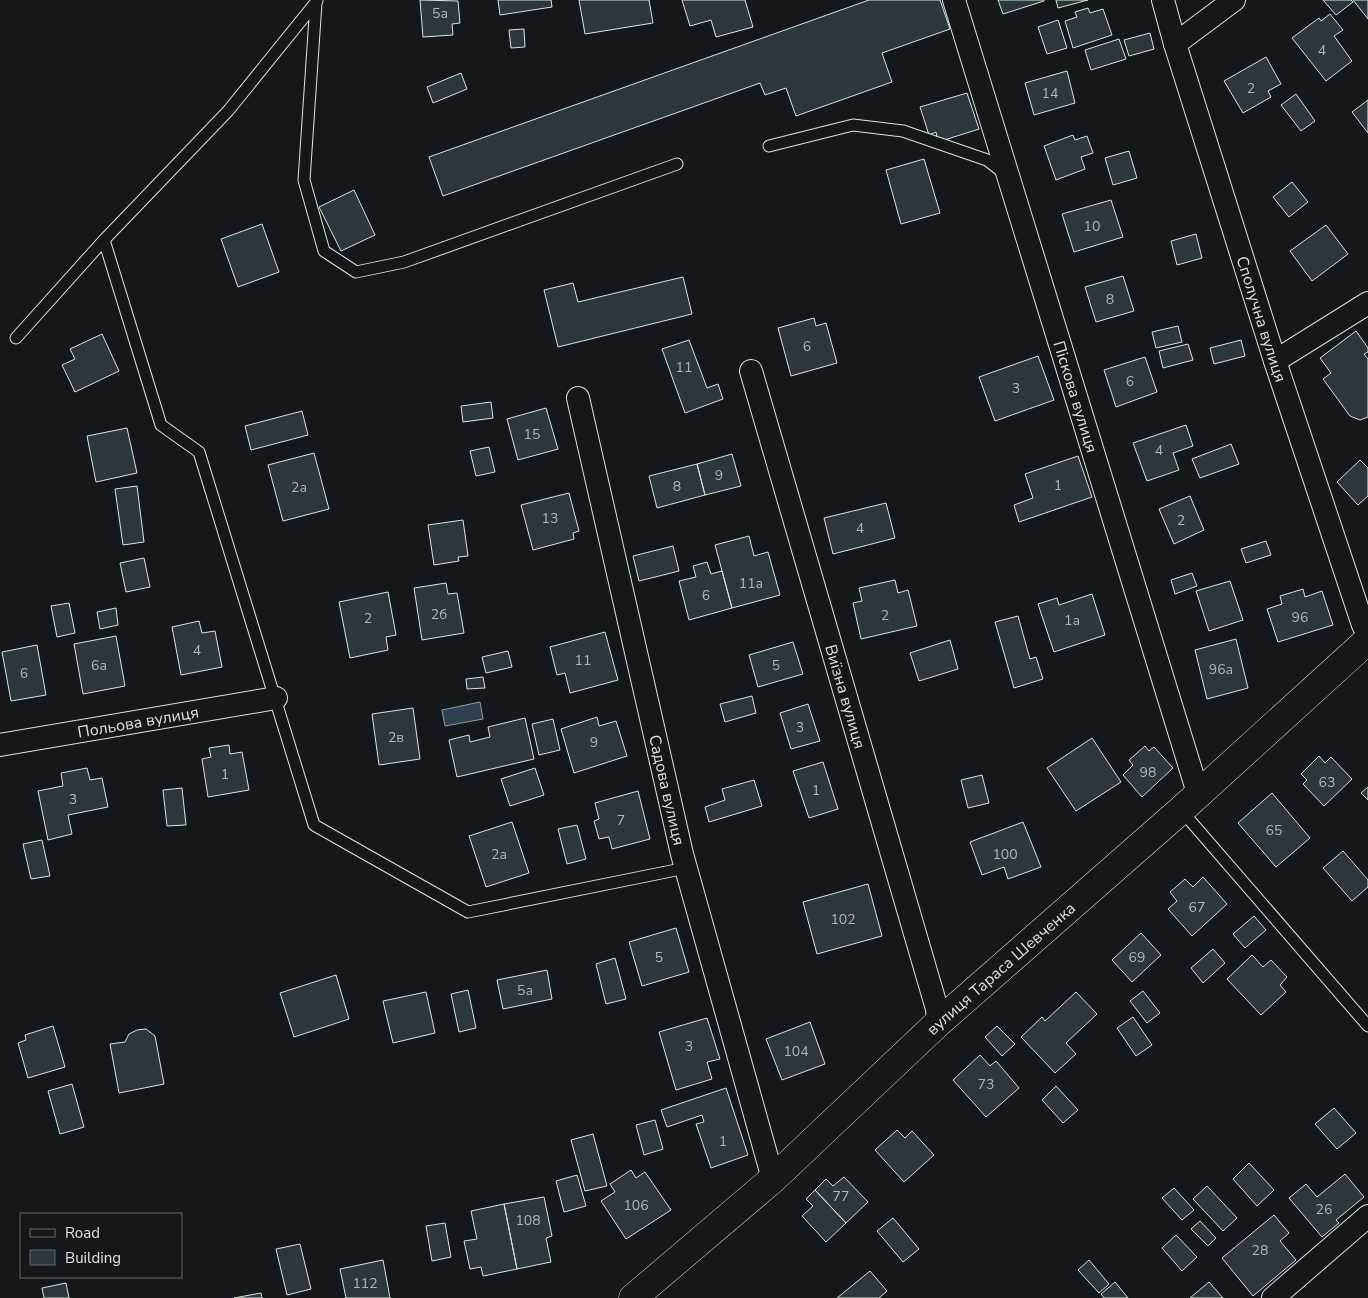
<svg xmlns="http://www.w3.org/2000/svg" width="1368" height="1298" font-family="'Nunito Sans',sans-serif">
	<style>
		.water { fill: #2f3f4d; stroke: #939e99 }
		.building { fill: #2c363c; stroke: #d8e6dc }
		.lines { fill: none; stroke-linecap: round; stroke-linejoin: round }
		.service-casing { stroke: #d8e6dc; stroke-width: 13 }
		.minor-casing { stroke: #d8e6dc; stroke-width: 24 }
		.tertiary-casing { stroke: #d8e6dc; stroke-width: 29 }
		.service { stroke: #14181c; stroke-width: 11 }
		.minor { stroke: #14181c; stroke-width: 22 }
		.tertiary { stroke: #14181c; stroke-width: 28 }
		.labels { text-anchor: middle; stroke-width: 4; stroke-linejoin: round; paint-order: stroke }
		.number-label { font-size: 14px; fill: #adbab4 }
		.street-label { font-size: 16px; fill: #d8e6dc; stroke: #14181c }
	</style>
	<rect width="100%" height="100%" fill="#14181c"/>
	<!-- water -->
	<path class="water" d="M480,702L483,719L445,726L442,710Z"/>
	<!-- building -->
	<path class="building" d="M420,0L458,1L460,23L452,24L453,35L423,37Z
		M498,0H551L552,7L500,15Z
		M579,0H649L653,23L585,34Z
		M682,0H745L753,27L716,37L711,20L690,26Z
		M869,0H940L950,29L882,53L892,82L796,116L786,88L765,95L760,83L443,196L429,157Z
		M998,0H1044V1L1003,14Z
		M1056,0H1088L1058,8Z
		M1323,0H1351L1353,2L1336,15Z
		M1353,0H1368V19Z
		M1088,8L1090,13L1103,9L1112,35L1073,48L1065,21L1077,17L1075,12Z
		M1330,14L1343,30L1334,36L1352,61L1326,81L1292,38L1319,18L1321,21Z
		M1058,20L1067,48L1047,54L1038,27Z
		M524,29L525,47L511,48L509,30Z
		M1150,33L1154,49L1129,56L1124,40Z
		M1119,39L1126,59L1091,70L1085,50Z
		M1266,57L1281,84L1268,91L1271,97L1243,113L1224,81Z
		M1067,71L1075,103L1034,115L1025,83Z
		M461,73L467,89L433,103L427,87Z
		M967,93L979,129L938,142L936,132L929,135L920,107Z
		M1296,94L1315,121L1301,131L1281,105Z
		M1368,100V133L1352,112Z
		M1073,135L1075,140L1087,136L1093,153L1081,157L1085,169L1056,180L1044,146Z
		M1129,151L1137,178L1113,185L1105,158Z
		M924,159L940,213L901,224L886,170Z
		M1292,182L1308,202L1289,217L1273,197Z
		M354,190L375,235L341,251L319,207Z
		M1111,200L1123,237L1074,252L1062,214Z
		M262,224L279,272L238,287L221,239Z
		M1326,225L1348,254L1312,281L1290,251Z
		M1196,234L1202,258L1177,265L1171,241Z
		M1123,276L1134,311L1096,322L1085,287Z
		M683,277L692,314L558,347L544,290L573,283L578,302Z
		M814,318L816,326L826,323L837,363L791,376L778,328Z
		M1178,326L1182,342L1156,348L1152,332Z
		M1356,331L1368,348V352L1364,354L1368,359V417L1360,420L1350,416L1323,379L1331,373L1320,358Z
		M102,334L119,371L75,392L62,365L75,359L70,349Z
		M689,340L707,388L718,384L723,399L685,413L662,349Z
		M1241,340L1245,356L1214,364L1210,348Z
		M1188,344L1193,360L1163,368L1159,351Z
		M1038,356L1054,400L995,421L979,377Z
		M1145,357L1157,392L1116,407L1104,370Z
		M491,402L493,418L463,422L461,406Z
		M546,408L558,449L518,460L507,419Z
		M302,411L308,435L251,450L245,426Z
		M1186,425L1193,446L1173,453L1179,470L1147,481L1133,443Z
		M127,428L137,473L96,482L87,436Z
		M1231,444L1239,464L1200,478L1192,459Z
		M489,447L495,472L476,476L470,451Z
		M314,453L329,509L283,521L268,465Z
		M732,454L741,486L705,495L697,464Z
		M1078,456L1092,497L1019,522L1014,505L1033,498L1025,474Z
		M1360,460L1368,468V496L1358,505L1337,482Z
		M697,464L705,495L657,508L649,476Z
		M137,486L144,542L123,545L115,489Z
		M569,493L579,531L573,533L574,539L533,550L521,505Z
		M1190,496L1204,530L1174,544L1159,509Z
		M886,503L895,538L833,554L824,518Z
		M463,520L468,556L458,557L459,561L434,565L428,525Z
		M749,536L754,556L768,552L780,595L732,608L715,545Z
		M1266,541L1271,555L1246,563L1241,549Z
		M673,546L679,571L639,581L633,556Z
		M144,558L150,587L126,592L120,563Z
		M707,562L711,574L722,571L732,608L689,620L679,581L696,577L693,566Z
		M1192,573L1197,586L1175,594L1171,580Z
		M895,580L898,593L908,590L917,626L861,639L853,603L862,601L859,588Z
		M1230,581L1243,620L1209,631L1196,591Z
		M446,583L448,594L457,593L464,633L422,640L414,588Z
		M1303,589L1305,597L1322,591L1333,625L1278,642L1267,609L1282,604L1280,596Z
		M388,592L396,635L386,637L388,650L350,658L339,602Z
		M1092,594L1105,635L1054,652L1038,604L1057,598L1059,605Z
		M69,603L75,633L57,637L51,606Z
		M116,608L118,625L100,629L97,612Z
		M1018,616L1030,659L1036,657L1043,679L1014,688L995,622Z
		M199,621L202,633L215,631L222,667L181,675L172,627Z
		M605,632L618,680L570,693L565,673L557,675L550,647Z
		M116,636L125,686L83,694L74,644Z
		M1236,639L1248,688L1207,699L1195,650Z
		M950,640L958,669L919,681L910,653Z
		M793,642L803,674L758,687L749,655Z
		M37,645L46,695L11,701L2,652Z
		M508,651L512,667L486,673L482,657Z
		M483,677L485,688L467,689L466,679Z
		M752,696L756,713L725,722L720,704Z
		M808,704L820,741L791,749L780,713Z
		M413,708L420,759L379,765L372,714Z
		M597,717L599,726L616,721L627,756L574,773L561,729Z
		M525,718L534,759L457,777L449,740L469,735L470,742L490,737L488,727Z
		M553,719L560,750L539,755L532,724Z
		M1092,738L1121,782L1076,811L1047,768Z
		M229,745L230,754L242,752L249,790L208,797L202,759L211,757L209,748Z
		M1145,746L1149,751L1154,747L1173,768L1142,797L1123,775L1133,765L1129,760Z
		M1319,756L1325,763L1331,757L1352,779L1324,806L1303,784L1307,780L1301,774Z
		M823,762L838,809L809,818L793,771Z
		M87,768L90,780L102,778L108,807L68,815L72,834L48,840L38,791L63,786L61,773Z
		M535,768L544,795L510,806L501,779Z
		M982,775L989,803L968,808L961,780Z
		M754,780L762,806L709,822L705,807L725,800L722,789Z
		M1368,787V800L1361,793Z
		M182,788L186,825L167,826L163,790Z
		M638,791L650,839L612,849L609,837L599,839L594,821L599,819L595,803Z
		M1272,793L1310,838L1276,867L1238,823Z
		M512,822L529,873L486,887L469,836Z
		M1023,822L1041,867L1008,879L1004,867L982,875L970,842Z
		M577,825L586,859L567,864L558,829Z
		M42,840L50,876L31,879L23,844Z
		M1343,851L1368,880V887L1352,901L1323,868Z
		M1203,877L1227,904L1192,936L1168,909L1177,901L1170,892L1185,879L1193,887Z
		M868,884L882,936L817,954L803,902Z
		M1254,916L1266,930L1245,948L1233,934Z
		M676,928L689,972L642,986L629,942Z
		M1141,933L1161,955L1132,982L1112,960Z
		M1213,949L1225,963L1203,983L1191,968Z
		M1252,955L1263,967L1271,960L1287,977L1280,985L1286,992L1261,1015L1227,979Z
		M615,958L626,999L606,1004L596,964Z
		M547,970L552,999L503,1009L497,980Z
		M336,975L349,1019L294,1037L280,993Z
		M468,990L476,1028L459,1032L451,994Z
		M1143,991L1160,1013L1147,1023L1130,1001Z
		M426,992L435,1033L393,1043L383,1001Z
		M1076,992L1097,1014L1066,1043L1076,1054L1055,1073L1021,1037L1042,1017L1045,1021Z
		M1133,1017L1152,1045L1136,1056L1117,1028Z
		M707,1018L720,1059L707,1062L712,1079L676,1090L659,1032Z
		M810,1022L825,1064L782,1080L766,1039Z
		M53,1026L65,1067L28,1078L18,1043L26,1040L25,1035Z
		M997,1026L1015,1044L1002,1056L985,1037Z
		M146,1029L155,1036L164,1084L119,1093L110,1044L125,1042L129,1034L137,1030Z
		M980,1055L990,1066L996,1061L1019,1088L986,1117L953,1080Z
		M72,1084L84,1127L60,1134L48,1091Z
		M1056,1086L1078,1110L1063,1123L1042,1100Z
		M726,1088L748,1155L711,1168L696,1124L704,1122L702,1115L667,1127L661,1110Z
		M1334,1108L1356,1133L1337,1149L1315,1124Z
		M655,1120L663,1149L644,1155L636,1125Z
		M897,1130L905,1138L912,1131L934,1155L904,1182L875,1150Z
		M593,1134L607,1186L585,1191L571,1140Z
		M1249,1163L1274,1190L1257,1206L1233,1179Z
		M631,1170L636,1178L645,1172L671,1210L626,1239L601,1201L615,1192L610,1184Z
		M1345,1174L1364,1197L1336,1220L1339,1223L1322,1237L1289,1198L1306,1184L1317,1197Z
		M577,1175L586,1206L564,1212L556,1181Z
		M844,1177L868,1202L846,1223L815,1190L826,1179L833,1186Z
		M1207,1186L1237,1218L1223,1231L1193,1199Z
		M1174,1188L1194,1210L1182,1220L1162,1198Z
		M815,1190L846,1223L826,1242L802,1216L813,1206L806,1199Z
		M544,1197L552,1236L546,1238L551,1262L517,1269L504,1204Z
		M504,1204L517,1269L483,1276L481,1267L470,1269L464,1241L477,1239L471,1211Z
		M1274,1215L1289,1233L1280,1241L1296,1260L1253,1296L1222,1258Z
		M893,1218L919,1249L903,1262L877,1231Z
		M1200,1221L1216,1238L1208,1246L1191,1229Z
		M445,1223L451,1257L432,1261L426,1226Z
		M1176,1235L1197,1257L1182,1271L1162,1248Z
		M300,1244L311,1289L287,1295L276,1249Z
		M383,1260L390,1298H346L340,1269Z
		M1089,1260L1109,1284L1099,1293L1078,1270Z
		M870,1271L887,1291L879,1298H837Z
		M1115,1282L1128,1298H1104L1101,1294Z
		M1209,1282L1223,1298H1190Z
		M66,1283L69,1298H44L42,1288Z
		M261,1293L262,1298H234Z"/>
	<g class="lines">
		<!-- service casing -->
		<g class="service-casing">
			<path id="service" d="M316,3L304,180L324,251L356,272L404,262L677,164
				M769,146L853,125L903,131L987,160L1005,174
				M104,240L161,425L199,452L314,825L468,912L686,868
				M16,338L104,240L228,111L317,1
				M1181,810L1368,1026"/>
		</g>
		<!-- minor casing -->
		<g class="minor-casing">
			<g id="minor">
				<path id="s1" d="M954,0L1198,793"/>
				<path id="s2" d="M1163,0L1175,44L1275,361L1363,625L1368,634"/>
				<path d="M1175,44L1234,0"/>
				<path d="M1275,361L1368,303"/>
				<path id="s3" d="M751,371L937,1009L938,1023"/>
				<path id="s4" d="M578,398L682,854L773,1179"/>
				<path id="s5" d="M0,745L276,698"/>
				<path d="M1273,1298L1368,1216"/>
			</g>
		</g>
		<!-- tertiary casing -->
		<g class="tertiary-casing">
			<g id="tertiary">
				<path id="s6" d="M633,1298L773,1179L938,1023L1181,810L1368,640"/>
			</g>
		</g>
		<!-- service -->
		<use href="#service" class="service"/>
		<!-- minor -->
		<use href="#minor" class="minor"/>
		<!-- tertiary -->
		<use href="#tertiary" class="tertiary"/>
	</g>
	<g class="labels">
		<!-- number labels -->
		<g class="number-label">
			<text x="440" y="18">5а</text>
			<text x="1322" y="55">4</text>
			<text x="1251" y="93">2</text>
			<text x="1050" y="98">14</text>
			<text x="1092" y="231">10</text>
			<text x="1110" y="304">8</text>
			<text x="807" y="351">6</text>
			<text x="684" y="372">11</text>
			<text x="1130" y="386">6</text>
			<text x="1016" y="393">3</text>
			<text x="532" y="439">15</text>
			<text x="1159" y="455">4</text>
			<text x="719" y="480">9</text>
			<text x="1058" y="490">1</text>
			<text x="677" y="491">8</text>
			<text x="299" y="492">2а</text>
			<text x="550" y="523">13</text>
			<text x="1181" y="525">2</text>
			<text x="860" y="533">4</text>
			<text x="751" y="588">11а</text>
			<text x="706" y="600">6</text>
			<text x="439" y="619">2б</text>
			<text x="885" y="620">2</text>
			<text x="1300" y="622">96</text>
			<text x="368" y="623">2</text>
			<text x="1072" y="625">1а</text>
			<text x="197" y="655">4</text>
			<text x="583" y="665">11</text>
			<text x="99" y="670">6а</text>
			<text x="776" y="670">5</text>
			<text x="1221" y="674">96а</text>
			<text x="24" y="678">6</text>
			<text x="800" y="732">3</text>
			<text x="396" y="742">2в</text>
			<text x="594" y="747">9</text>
			<text x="1148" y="777">98</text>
			<text x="225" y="779">1</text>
			<text x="1327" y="787">63</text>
			<text x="816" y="795">1</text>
			<text x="73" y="804">3</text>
			<text x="621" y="825">7</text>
			<text x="1274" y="835">65</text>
			<text x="499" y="859">2а</text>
			<text x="1005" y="859">100</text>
			<text x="1197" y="912">67</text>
			<text x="843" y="924">102</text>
			<text x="659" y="962">5</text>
			<text x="1137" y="962">69</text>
			<text x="525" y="995">5а</text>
			<text x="689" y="1051">3</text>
			<text x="796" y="1056">104</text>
			<text x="986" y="1089">73</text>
			<text x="723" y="1146">1</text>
			<text x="841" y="1201">77</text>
			<text x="636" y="1210">106</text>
			<text x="1324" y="1214">26</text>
			<text x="528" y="1225">108</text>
			<text x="1260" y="1255">28</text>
			<text x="365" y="1288">112</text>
		</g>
		<!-- street labels -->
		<g class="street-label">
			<text dy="6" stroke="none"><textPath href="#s2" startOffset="334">Сполучна вулиця</textPath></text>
			<text dy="6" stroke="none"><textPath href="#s1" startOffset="415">Піскова вулиця</textPath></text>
			<text dy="6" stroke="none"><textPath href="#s3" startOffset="339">Виїзна вулиця</textPath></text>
			<text dy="6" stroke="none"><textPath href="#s5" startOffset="140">Польова вулиця</textPath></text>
			<text dy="6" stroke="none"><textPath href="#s4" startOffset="402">Садова вулиця</textPath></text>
			<text dy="6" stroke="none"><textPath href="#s6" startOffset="494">вулиця Тараса Шевченка</textPath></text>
		</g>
	</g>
	<!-- legend -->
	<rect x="20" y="1213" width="162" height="65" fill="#14181c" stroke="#626a69"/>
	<rect x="30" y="1229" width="25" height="8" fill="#14181c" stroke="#626a69"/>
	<text x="65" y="1238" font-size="15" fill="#d8e6dc">Road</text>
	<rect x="30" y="1250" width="25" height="15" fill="#2c363c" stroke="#626a69"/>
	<text x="65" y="1263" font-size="15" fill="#d8e6dc">Building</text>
</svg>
